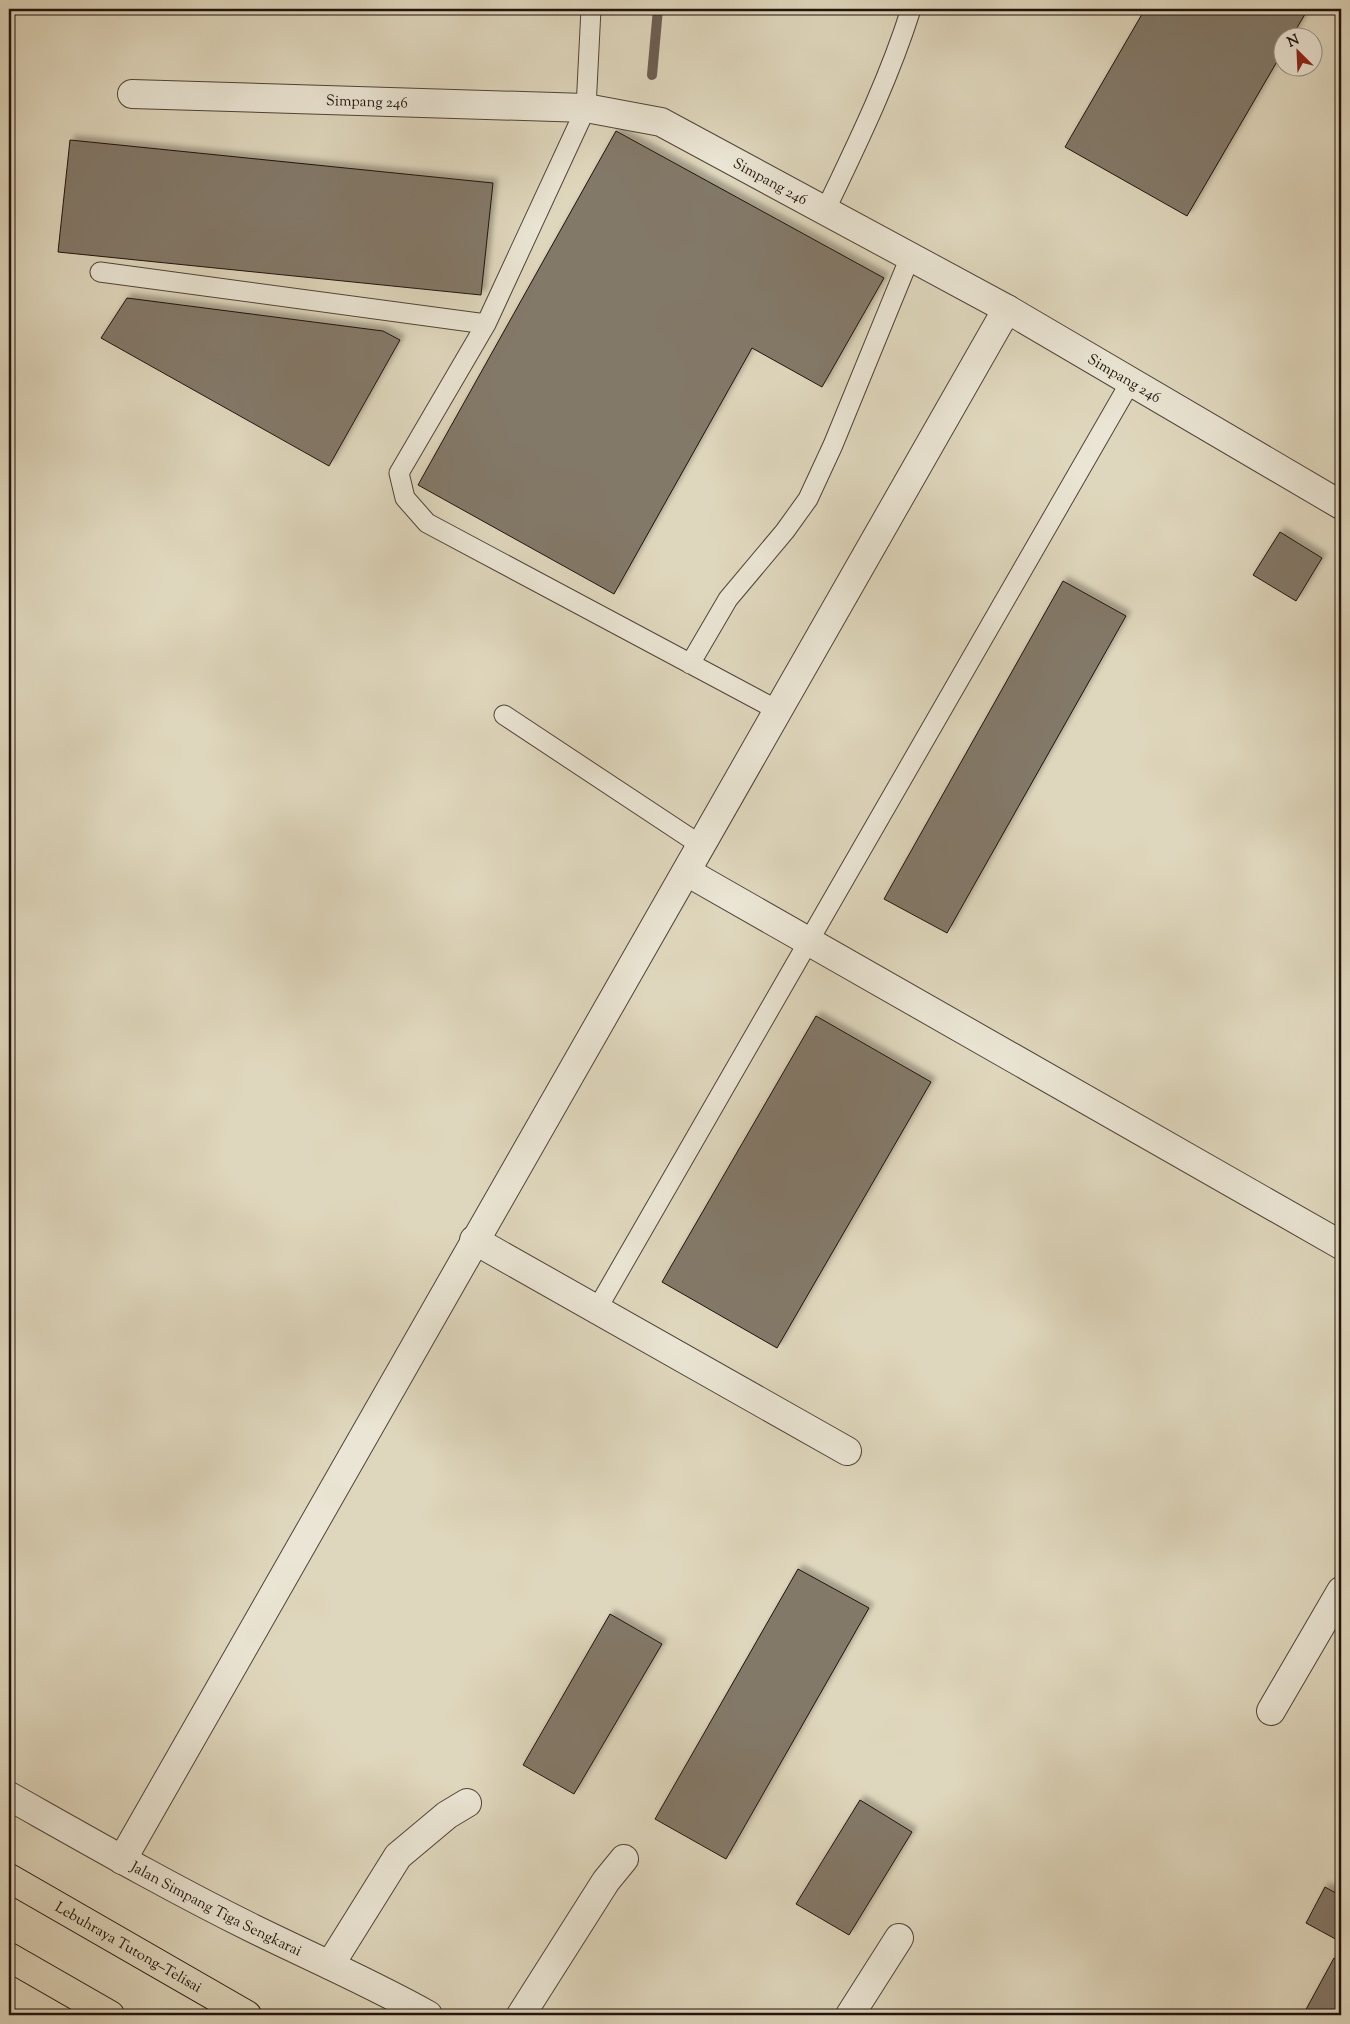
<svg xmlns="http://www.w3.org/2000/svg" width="1350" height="2024" font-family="'Sorts Mill Goudy',serif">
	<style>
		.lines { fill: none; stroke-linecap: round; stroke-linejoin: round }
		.stream { stroke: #6c6053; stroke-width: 10 }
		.building { fill: #837969; stroke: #20130d; filter: url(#shadow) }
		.service-casing { stroke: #504439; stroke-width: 21 }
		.minor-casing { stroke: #504439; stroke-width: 30 }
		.trunk-casing { stroke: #20130d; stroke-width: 30 }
		.service { stroke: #eae5d4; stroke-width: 19 }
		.minor { stroke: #eae5d4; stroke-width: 28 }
		.trunk { stroke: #dfd7bd; stroke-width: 28 }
		.labels { text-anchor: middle; stroke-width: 4; stroke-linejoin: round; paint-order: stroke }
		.street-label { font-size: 15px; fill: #20130d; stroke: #eae5d4 }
	</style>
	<defs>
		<filter id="shadow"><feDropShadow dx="4.5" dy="-4.5" stdDeviation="2.5" flood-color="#0004"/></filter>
	</defs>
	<rect width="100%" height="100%" fill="#dfd7bd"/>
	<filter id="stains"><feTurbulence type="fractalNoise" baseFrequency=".004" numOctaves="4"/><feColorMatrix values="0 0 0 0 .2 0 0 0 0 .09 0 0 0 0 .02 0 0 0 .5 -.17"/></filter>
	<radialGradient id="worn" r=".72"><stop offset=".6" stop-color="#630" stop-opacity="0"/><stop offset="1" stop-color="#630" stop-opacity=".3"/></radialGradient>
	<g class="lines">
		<!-- stream -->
		<path class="stream" d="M652,75L658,9"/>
	</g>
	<!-- building -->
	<path class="building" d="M1145,9H1308L1291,38H1282V53L1187,216L1065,147Z
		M616,131L884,278L822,387L752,348L614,594L418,485Z
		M70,140L493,183L481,295L58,252Z
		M127,298L383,331L400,340L329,466L101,338Z
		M1280,532L1322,558L1296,601L1253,575Z
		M1063,581L1126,616L947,933L884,899Z
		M816,1016L931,1082L777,1348L662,1282Z
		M798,1569L869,1608L726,1859L655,1819Z
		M610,1614L662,1644L574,1794L523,1765Z
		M860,1800L912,1832L849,1935L796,1904Z
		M1325,1887L1341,1896V1942L1306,1923Z
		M1334,1958L1341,1962V2015H1303Z"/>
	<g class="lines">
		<!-- service casing -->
		<g class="service-casing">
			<path id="service" d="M591,9L586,108L486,324L399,473L405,498L427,523L779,711
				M825,211C857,144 889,79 911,9
				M100,272L486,324
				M690,664L728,599L785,531L808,499L833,445L910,257
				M504,715L702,846
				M597,1309L1131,381"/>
		</g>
		<!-- minor casing -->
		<g class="minor-casing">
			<g id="minor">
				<path id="s1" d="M132,94L586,108L661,122L1007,309L1341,505"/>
				<path d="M687,872L1341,1245"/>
				<path d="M474,1240L847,1451"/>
				<path d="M1271,1711L1341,1591"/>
				<path id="s2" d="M9,1796C89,1841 169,1887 252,1928C311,1957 371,1983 428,2015"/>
				<path d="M122,1860C416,1343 713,827 1007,309"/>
				<path d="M330,1965L398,1856L447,1815L467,1803"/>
				<path d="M521,2015L606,1881L624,1859"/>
				<path d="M850,2015L899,1938"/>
			</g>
		</g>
		<!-- trunk casing -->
		<g class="trunk-casing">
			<g id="trunk">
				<path id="s3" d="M9,1878L247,2015"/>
				<path d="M9,1957L110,2015"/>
			</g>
		</g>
		<!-- service -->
		<use href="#service" class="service"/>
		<!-- minor -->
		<use href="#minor" class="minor"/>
		<!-- trunk -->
		<use href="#trunk" class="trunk"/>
	</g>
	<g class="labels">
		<!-- street labels -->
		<g class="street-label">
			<text dy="5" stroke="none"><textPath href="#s1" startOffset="235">Simpang 246</textPath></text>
			<text dy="5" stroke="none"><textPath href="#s1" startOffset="655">Simpang 246</textPath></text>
			<text dy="5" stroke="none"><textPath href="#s1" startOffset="1060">Simpang 246</textPath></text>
			<text dy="5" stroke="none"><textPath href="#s2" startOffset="236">Jalan Simpang Tiga Sengkarai</textPath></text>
			<text dy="5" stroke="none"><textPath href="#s3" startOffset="138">Lebuhraya Tutong–Telisai</textPath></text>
		</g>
	</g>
	<!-- margin -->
	<rect width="1350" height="2024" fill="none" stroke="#dfd7bd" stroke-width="30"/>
	<rect x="10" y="10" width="1330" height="2004" fill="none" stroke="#20130d" stroke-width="2.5"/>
	<rect x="15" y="15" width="1320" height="1994" fill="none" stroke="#20130d"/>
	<!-- north arrow -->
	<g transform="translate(1298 52) rotate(336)"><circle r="24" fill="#eae5d4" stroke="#999184"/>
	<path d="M0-4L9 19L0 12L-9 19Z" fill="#8f2418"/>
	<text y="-8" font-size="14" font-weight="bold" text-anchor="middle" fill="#20130d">N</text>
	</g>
	<rect width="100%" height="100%" filter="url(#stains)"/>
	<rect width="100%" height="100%" fill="url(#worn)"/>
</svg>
